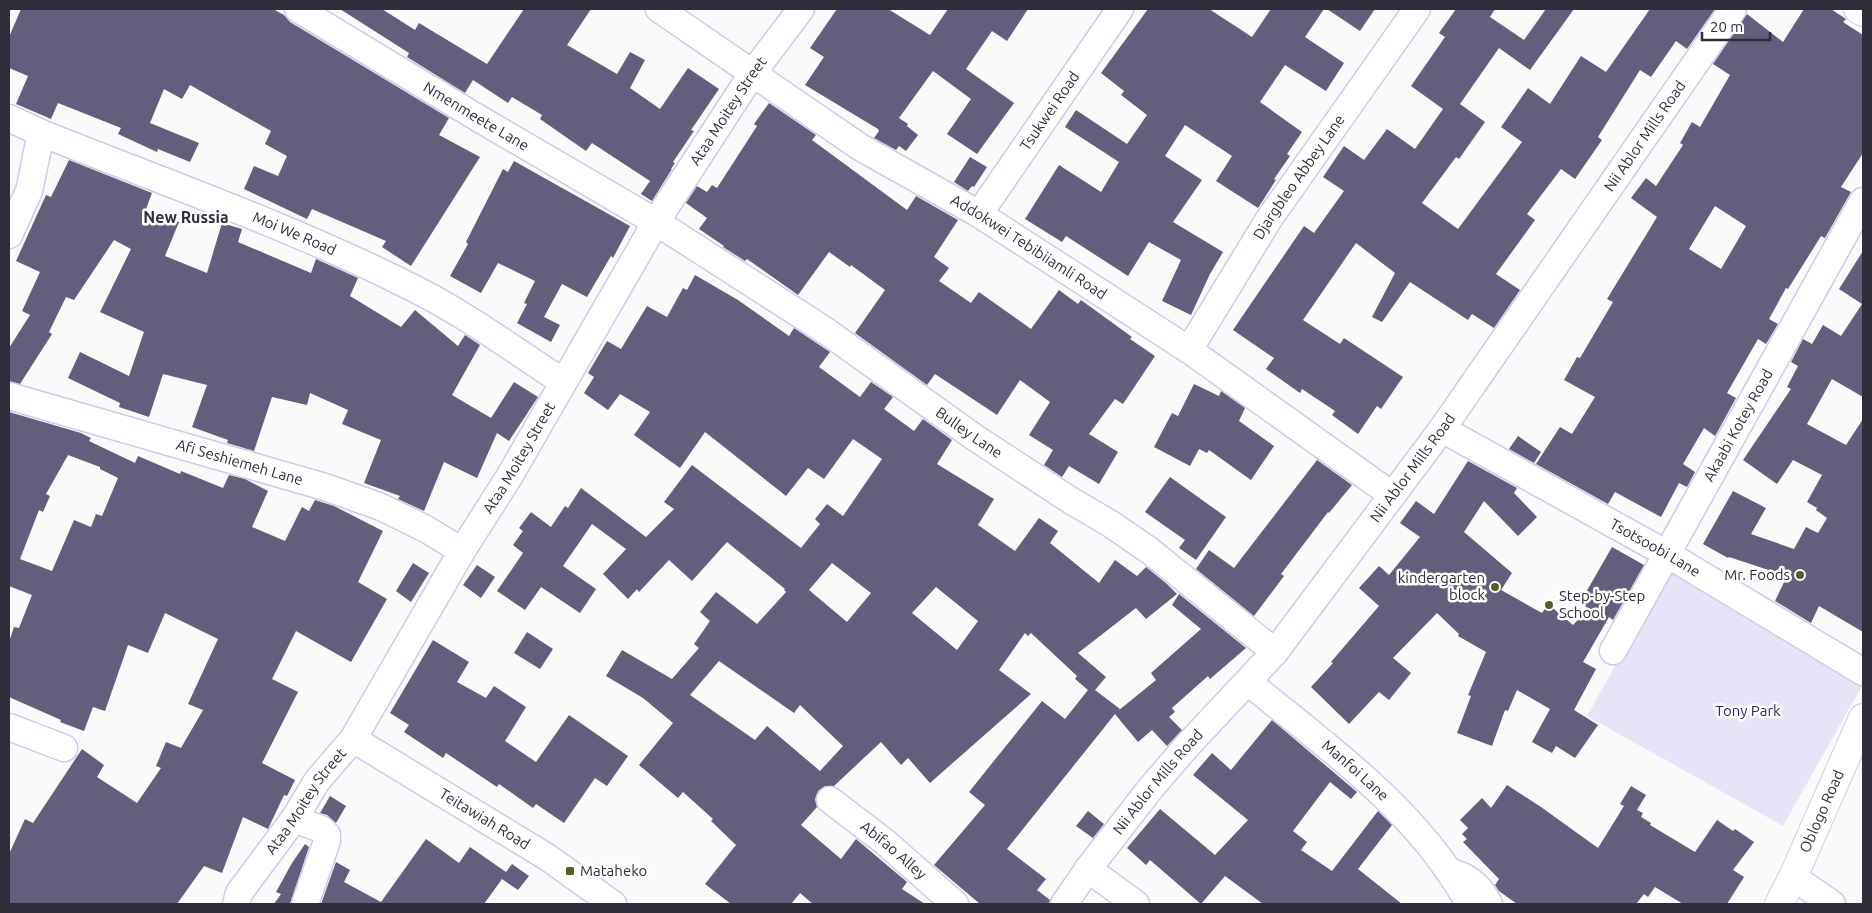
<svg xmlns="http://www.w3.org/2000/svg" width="1872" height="913" font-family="Ubuntu,sans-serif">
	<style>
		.green { fill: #e6e5f8 }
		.building { fill: #615f7b; fill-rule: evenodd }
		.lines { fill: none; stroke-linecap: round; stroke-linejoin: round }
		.minor-casing { stroke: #cdcbea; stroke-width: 29 }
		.tertiary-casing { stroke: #cdcbea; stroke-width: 30 }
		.secondary-casing { stroke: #cdcbea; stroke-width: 30 }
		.minor { stroke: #fff; stroke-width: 26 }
		.tertiary { stroke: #fff; stroke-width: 28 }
		.secondary { stroke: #fff; stroke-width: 28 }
		.poi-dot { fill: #5b5a27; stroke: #fff; stroke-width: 2 }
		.labels { text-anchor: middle; stroke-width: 5; stroke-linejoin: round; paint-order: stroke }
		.street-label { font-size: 15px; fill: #2e2d39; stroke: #fff }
		.poi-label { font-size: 15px; fill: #2e2d39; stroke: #fff; text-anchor: end }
		.park-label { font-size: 15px; fill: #35236e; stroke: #fff }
		.neighbourhood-label { font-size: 16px; font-weight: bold; fill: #2e2d39; stroke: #fff }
	</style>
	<rect width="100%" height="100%" fill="#fafafa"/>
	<!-- green -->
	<path class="green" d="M1669,570L1863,684L1783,826L1587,716Z"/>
	<!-- building -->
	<path class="building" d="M21,9H273L284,15L290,22L449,118L439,135L480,157L411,266L382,247L386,241L312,209L307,219L244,189L254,166L278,176L287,156L265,144L271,131L190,85L182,99L164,89L150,123L199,143L190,162L158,149L157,152L118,134L121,128L58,103L51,119L16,104L28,76L9,68V37Z
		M340,9H382L415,30L419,23L487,64L524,9H591L567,45L617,74L630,52L645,60L630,88L660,109L688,68L719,89L691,130L694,131L673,162L675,163L671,169H672L652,201L641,194L650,181L592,143L586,151L540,119L542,115L512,97L508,103L473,80L465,93L407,57L409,53Z
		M837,9H888L930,35L948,9H1028L1007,41L992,31L966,69L1014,103L977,154L947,134L971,99L933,71L899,118L908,124L907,126L918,135L906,151L899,146L896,150L874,138L879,131L878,129L805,85L824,57L810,48Z
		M1148,9H1209L1252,37L1271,9H1324L1305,37L1344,63L1326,91L1285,65L1260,102L1302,132L1287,154L1290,156L1274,179L1276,180L1258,208L1216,181L1232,156L1185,125L1165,156L1202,180L1173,222L1223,252L1210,274L1191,315L1162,301L1181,260L1149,242L1128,276L1066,236L1062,242L1025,219L1059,165L1101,192L1119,162L1065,127L1076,110L1127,144L1147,115L1121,95L1124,91L1101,73Z
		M1327,9H1375L1360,31Z
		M1456,9H1495L1490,17L1524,40L1546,9H1574L1530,70L1499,48L1460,104L1485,122L1459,159L1456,157L1422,203L1458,229L1522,142L1501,127L1528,88L1550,104L1581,56L1606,72L1650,9H1715L1687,49L1676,41L1651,77L1640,70L1598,137L1602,140L1575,179L1561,169L1527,214L1535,220L1496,274L1520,290L1494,328L1472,314L1468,320L1410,282L1382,322L1372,317L1395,273L1356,243L1303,320L1340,344L1344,338L1403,377L1381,409L1377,406L1358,434L1332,415L1335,411L1302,389L1300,393L1266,369L1274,358L1233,330L1304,226L1314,233L1344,191L1323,177L1344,146L1364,160L1387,129L1415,149L1443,109L1411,86L1445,37L1439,33Z
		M1804,9H1831L1846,19L1843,22L1863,35V153L1841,187L1851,192L1825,238L1821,236L1788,289L1786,288L1769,319L1778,324L1766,344L1758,339L1727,393L1736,398L1719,429L1715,436L1704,428L1683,464L1695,472L1687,487L1679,483L1661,517L1615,492L1608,504L1536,464L1560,427L1572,434L1595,397L1564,380L1577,357L1580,358L1613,302L1607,299L1657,217L1631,198L1646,178L1656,186L1683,145L1680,143L1692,122L1700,127L1730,75L1713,64L1747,14L1783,42ZM1715,206L1746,226L1721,269L1689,249Z
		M769,103L816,135L812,140L907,210L916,196L958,220L934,257L949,268L939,281L971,303L979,292L1031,329L1059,290L1078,304L1081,300L1132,337L1130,339L1155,356L1123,404L1115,399L1089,434L1118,452L1099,484L1069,466L1062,477L1044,465L1053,450L1029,435L1050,402L1020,380L997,415L935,374L927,385L855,333L885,290L851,265L850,267L829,252L798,295L747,259L745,261L723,247L724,246L699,229L707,218L686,203L697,186L707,192L712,185L717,188L757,126L754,124Z
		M970,157L987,167L974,187L972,186L968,191L954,182Z
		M69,160L152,193L146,209L179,222L165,256L207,273L222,223L242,229L238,242L311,273L316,259L358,278L350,296L401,327L415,310L458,346L465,335L480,345L452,395L491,418L514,382L538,397L509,441L497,433L477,478L444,462L424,511L398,499L400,496L364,483L381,440L342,424L348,410L310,393L307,405L272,397L254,451L227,443L228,440L192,427L207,385L163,374L149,417L119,407L120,403L68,378L80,352L129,376L144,332L100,312L131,249L114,240L74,300L66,297L49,332L52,334L20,384L9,381V348L30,315L22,311L40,272L16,261L46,195L51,197Z
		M514,161L630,226L613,258L611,256L587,297L562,284L544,317L560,325L551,342L517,323L527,304L524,303L535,281L498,263L481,293L450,276L468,244L466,242L503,169L508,172Z
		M1863,251V397L1832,379L1807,424L1846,445L1863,419V632L1819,606L1811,623L1775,601L1787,576L1729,557L1728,558L1703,544L1733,491L1766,508L1751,534L1794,549L1806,527L1818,533L1827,518L1816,510L1817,508L1807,502L1822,475L1793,460L1777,484L1743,460L1791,389L1787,387L1798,366L1791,362L1803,339L1812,344L1823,325L1841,336L1862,304L1839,289Z
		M695,275L738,300L789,336L794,328L830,352L819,367L860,397L871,382L893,397L884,409L914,431L923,419L952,440L937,464L994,499L978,525L1015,551L1039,518L1058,531L1050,543L1099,583L1115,560L1137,576L1146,567L1167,584L1177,594L1146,619L1136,608L1078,653L1106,677L1095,690L1120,709L1118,711L1156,680L1151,673L1201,629L1172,605L1179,594L1246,648L1210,679L1208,676L1172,708L1175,712L1169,717L1182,730L1167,746L1152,730L1138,742L1115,714L1007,849L1046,879L1037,890L1050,900L1049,904H980L934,865L985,805L969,792L1042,701L1065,719L1088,690L1075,679L1077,676L1031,633L1028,636L1025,633L999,670L1031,694L930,783L908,758L901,765L881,742L834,786H825L818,791L815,799L817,807L801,825L841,859L856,839L907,882L902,889L925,904H813L800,893L791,904H731L705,884L736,845L711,821L713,819L683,792L678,798L639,765L673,723L643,698L606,676L622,650L672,679L699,648L694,644L710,621L700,612L716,592L757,624L786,592L784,590L785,589L727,542L692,581L669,560L639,592L637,589L628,599L603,574L626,549L592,524L563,566L596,589L580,613L541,587L525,610L497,591L523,553L513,545L523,531L519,528L531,512L551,527L565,506L568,508L581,488L646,537L674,509L664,502L692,465L801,548L820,524L815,519L827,504L843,516L882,459L853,439L824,479L808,468L786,496L705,432L680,468L634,435L650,412L620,394L608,410L584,393L594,377L588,373L607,341L621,349L647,306L667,317L683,288L687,290ZM832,563L871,593L847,622L809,590ZM936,587L978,621L957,650L912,613ZM719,661L794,713L800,705L843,746L820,771L767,726L755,740L690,695Z
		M1194,384L1219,396L1221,391L1245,408L1239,421L1274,446L1251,480L1209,450L1207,453L1199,449L1190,466L1154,447L1172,413L1178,416Z
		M9,412L81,433L91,438L89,441L135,463L138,456L180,474L181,471L223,488L229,475L245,479L268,491L252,527L285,541L302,507L309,511L315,500L334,506L383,531L358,582L387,599L351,662L296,631L272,679L298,692L262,763L295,780L287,796L284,795L268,829L243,817L222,873L204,866L177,904H9V854L25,819L33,823L82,749L104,765L97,777L137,803L161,768L156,766L166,742L181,748L203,710L188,704L218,639L165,613L148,653L128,645L105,711L93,707L84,731L60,722L61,720L9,697V642L14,627L19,628L32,595L9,586ZM68,455L100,467V469L118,478L102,516L96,514L91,527L74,520L52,571L20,559L39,510L43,512L50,496L46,494Z
		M1518,436L1541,452L1534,463L1509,449Z
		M1317,460L1352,485L1329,513L1328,512L1281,574L1284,576L1254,616L1196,569L1209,550L1234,568Z
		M1468,461L1517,488L1514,493L1537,517L1518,536L1484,501L1464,532L1512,573L1501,590L1542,613L1548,604L1573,625L1588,609L1581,601L1612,547L1644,565L1613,620L1609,617L1583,662L1596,669L1574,710L1598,725L1575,758L1556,746L1552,753L1532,742L1550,709L1517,690L1508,711L1505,710L1492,746L1457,733L1471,696L1468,695L1486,652L1458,636L1459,634L1437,613L1393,658L1411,673L1389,700L1379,692L1349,724L1311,687L1333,663L1331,662L1379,606L1359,588L1379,566L1389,575L1420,537L1400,523L1416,501L1434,514Z
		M1170,477L1226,517L1196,560L1179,548L1185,540L1145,512Z
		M413,563L429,573L411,602L396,591Z
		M477,565L495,577L481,598L463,585Z
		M527,632L553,649L540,669L514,653Z
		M433,640L469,662L457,682L486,698L494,686L526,707L505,741L536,762L569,715L628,756L607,786L595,778L564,823L536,804L533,808L499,784L497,787L446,753L443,758L404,732L409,725L390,713Z
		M1272,720L1357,792L1351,799L1330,782L1293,831L1307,842L1301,850L1332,871L1378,811L1392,825L1358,869L1402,904H1263L1225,876L1201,904L1150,860L1146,865L1127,848L1160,809L1215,855L1248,820L1193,775L1212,753L1231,770Z
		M1507,785L1541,807L1598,848L1624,806L1620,804L1631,786L1646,795L1637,810L1643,813L1641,817L1651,823L1650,825L1695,852L1717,820L1733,831L1735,829L1754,842L1733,870L1744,877L1727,904H1683L1655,887L1648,897L1644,894L1636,904H1517L1499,891L1495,885L1499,879L1463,842L1467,839L1462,834L1468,828L1460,820L1482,798L1491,808Z
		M330,796L346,806L336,823L327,815L320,813Z
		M1088,811L1104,824L1093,838L1076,826Z
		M426,839L459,863L470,847L506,872L512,864L529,876L518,890L502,879L484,904H321L336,862L350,870L344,882L381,902Z
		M305,844L309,847L290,904H274L281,894L276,892L292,863Z"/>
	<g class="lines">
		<!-- minor casing -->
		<g class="minor-casing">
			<g id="minor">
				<path id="s1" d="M298,9L478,118L656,222L826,331L974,437L1070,500L1111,524L1150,551L1275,652"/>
				<path id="s2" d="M659,9L860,147L979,214L1189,350L1392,495"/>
				<path id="s3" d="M9,118L41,133C166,183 295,228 415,289C467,315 514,350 563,382"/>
				<path id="s4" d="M979,214L1120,9"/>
				<path d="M9,235L29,191L41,133"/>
				<path id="s5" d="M1189,350L1269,219L1417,9"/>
				<path id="s6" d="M9,396L325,487L381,507L426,529L462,551"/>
				<path id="s7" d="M1442,429L1667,554L1863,672"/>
				<path id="s8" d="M1613,651L1863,201"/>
				<path id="s9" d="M1248,682C1326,746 1412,806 1464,895"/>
				<path d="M9,727L64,748"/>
				<path id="s10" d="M353,739L547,857L613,904"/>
				<path id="s11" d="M830,800L885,842L955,904"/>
				<path d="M294,819L321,829L327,835V841L305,904"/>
				<path d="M1088,869L1136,904"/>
				<path d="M1454,873C1471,878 1481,888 1489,904"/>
				<path d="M1793,877L1832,904"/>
				<path id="s12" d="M236,904L239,893L294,819L317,781L353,739L462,551L509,477L656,222L752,74L801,9"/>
				<path id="s13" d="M1064,904L1088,869L1150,789L1187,746L1275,652L1442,429L1733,9"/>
			</g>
		</g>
		<!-- tertiary casing -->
		<g class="tertiary-casing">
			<path id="tertiary" d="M1858,9L1863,12"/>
		</g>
		<!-- secondary casing -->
		<g class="secondary-casing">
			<g id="secondary">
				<path id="s14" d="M1779,904L1793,877L1863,718"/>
			</g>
		</g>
		<!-- minor -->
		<use href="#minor" class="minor"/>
		<!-- tertiary -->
		<use href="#tertiary" class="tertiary"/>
		<!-- secondary -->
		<use href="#secondary" class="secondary"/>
	</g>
	<!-- markers -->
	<g class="poi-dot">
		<circle cx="1800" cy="575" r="5"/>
		<circle cx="1495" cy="587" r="5"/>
		<circle cx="1549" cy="605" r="5"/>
		<rect x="565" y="866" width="10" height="10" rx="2.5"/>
	</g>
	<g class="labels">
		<!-- street labels -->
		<g class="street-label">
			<text dy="5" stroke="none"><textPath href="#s12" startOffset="935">Ataa Moitey Street</textPath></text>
			<text dy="5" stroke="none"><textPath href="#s4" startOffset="125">Tsukwei Road</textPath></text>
			<text dy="5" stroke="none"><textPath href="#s1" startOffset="208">Nmenmeete Lane</textPath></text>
			<text dy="5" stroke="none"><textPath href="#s13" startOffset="964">Nii Ablor Mills Road</textPath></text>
			<text dy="5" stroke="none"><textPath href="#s5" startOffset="205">Djargbleo Abbey Lane</textPath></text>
			<text dy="5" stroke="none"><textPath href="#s3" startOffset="308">Moi We Road</textPath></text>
			<text dy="5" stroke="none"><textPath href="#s2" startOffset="440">Addokwei Tebibiiamli Road</textPath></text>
			<text dy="5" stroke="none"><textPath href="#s8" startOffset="258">Akaabi Kotey Road</textPath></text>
			<text dy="5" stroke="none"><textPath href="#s1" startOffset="794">Bulley Lane</textPath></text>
			<text dy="5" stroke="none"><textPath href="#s12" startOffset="530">Ataa Moitey Street</textPath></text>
			<text dy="5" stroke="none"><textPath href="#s6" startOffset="240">Afi Seshiemeh Lane</textPath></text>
			<text dy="5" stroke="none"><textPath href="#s13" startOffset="559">Nii Ablor Mills Road</textPath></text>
			<text dy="5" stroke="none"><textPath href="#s7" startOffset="244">Tsotsoobi Lane</textPath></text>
			<text dy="5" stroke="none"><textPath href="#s9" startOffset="139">Manfoi Lane</textPath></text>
			<text dy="5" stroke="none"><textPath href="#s13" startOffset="154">Nii Ablor Mills Road</textPath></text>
			<text dy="5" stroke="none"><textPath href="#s12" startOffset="125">Ataa Moitey Street</textPath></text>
			<text dy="5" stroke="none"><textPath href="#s14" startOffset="102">Oblogo Road</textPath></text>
			<text dy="5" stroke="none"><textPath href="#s10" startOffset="154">Teitawiah Road</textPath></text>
			<text dy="5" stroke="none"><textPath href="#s11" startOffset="81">Abifao Alley</textPath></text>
		</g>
		<!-- poi labels -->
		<g class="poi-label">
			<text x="1790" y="580">Mr. Foods</text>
			<text x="1485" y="583">kindergarten<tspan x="1485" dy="17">block</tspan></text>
			<text x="1559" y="601" text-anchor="start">Step-by-Step<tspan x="1559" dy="17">School</tspan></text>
			<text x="580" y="876" text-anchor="start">Mataheko</text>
		</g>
		<!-- park labels -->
		<g class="park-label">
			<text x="1748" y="716">Tony Park</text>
		</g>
		<!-- neighbourhood labels -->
		<g class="neighbourhood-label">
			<text x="186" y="223">New Russia</text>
		</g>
	</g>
	<!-- border -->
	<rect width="1872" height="913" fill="none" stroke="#2e2d39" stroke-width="20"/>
	<!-- scale -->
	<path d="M1702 32v8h68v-8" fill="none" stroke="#2e2d39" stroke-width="2.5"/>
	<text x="1710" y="32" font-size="15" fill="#2e2d39" stroke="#ffffff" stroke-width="4" paint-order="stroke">20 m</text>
</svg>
